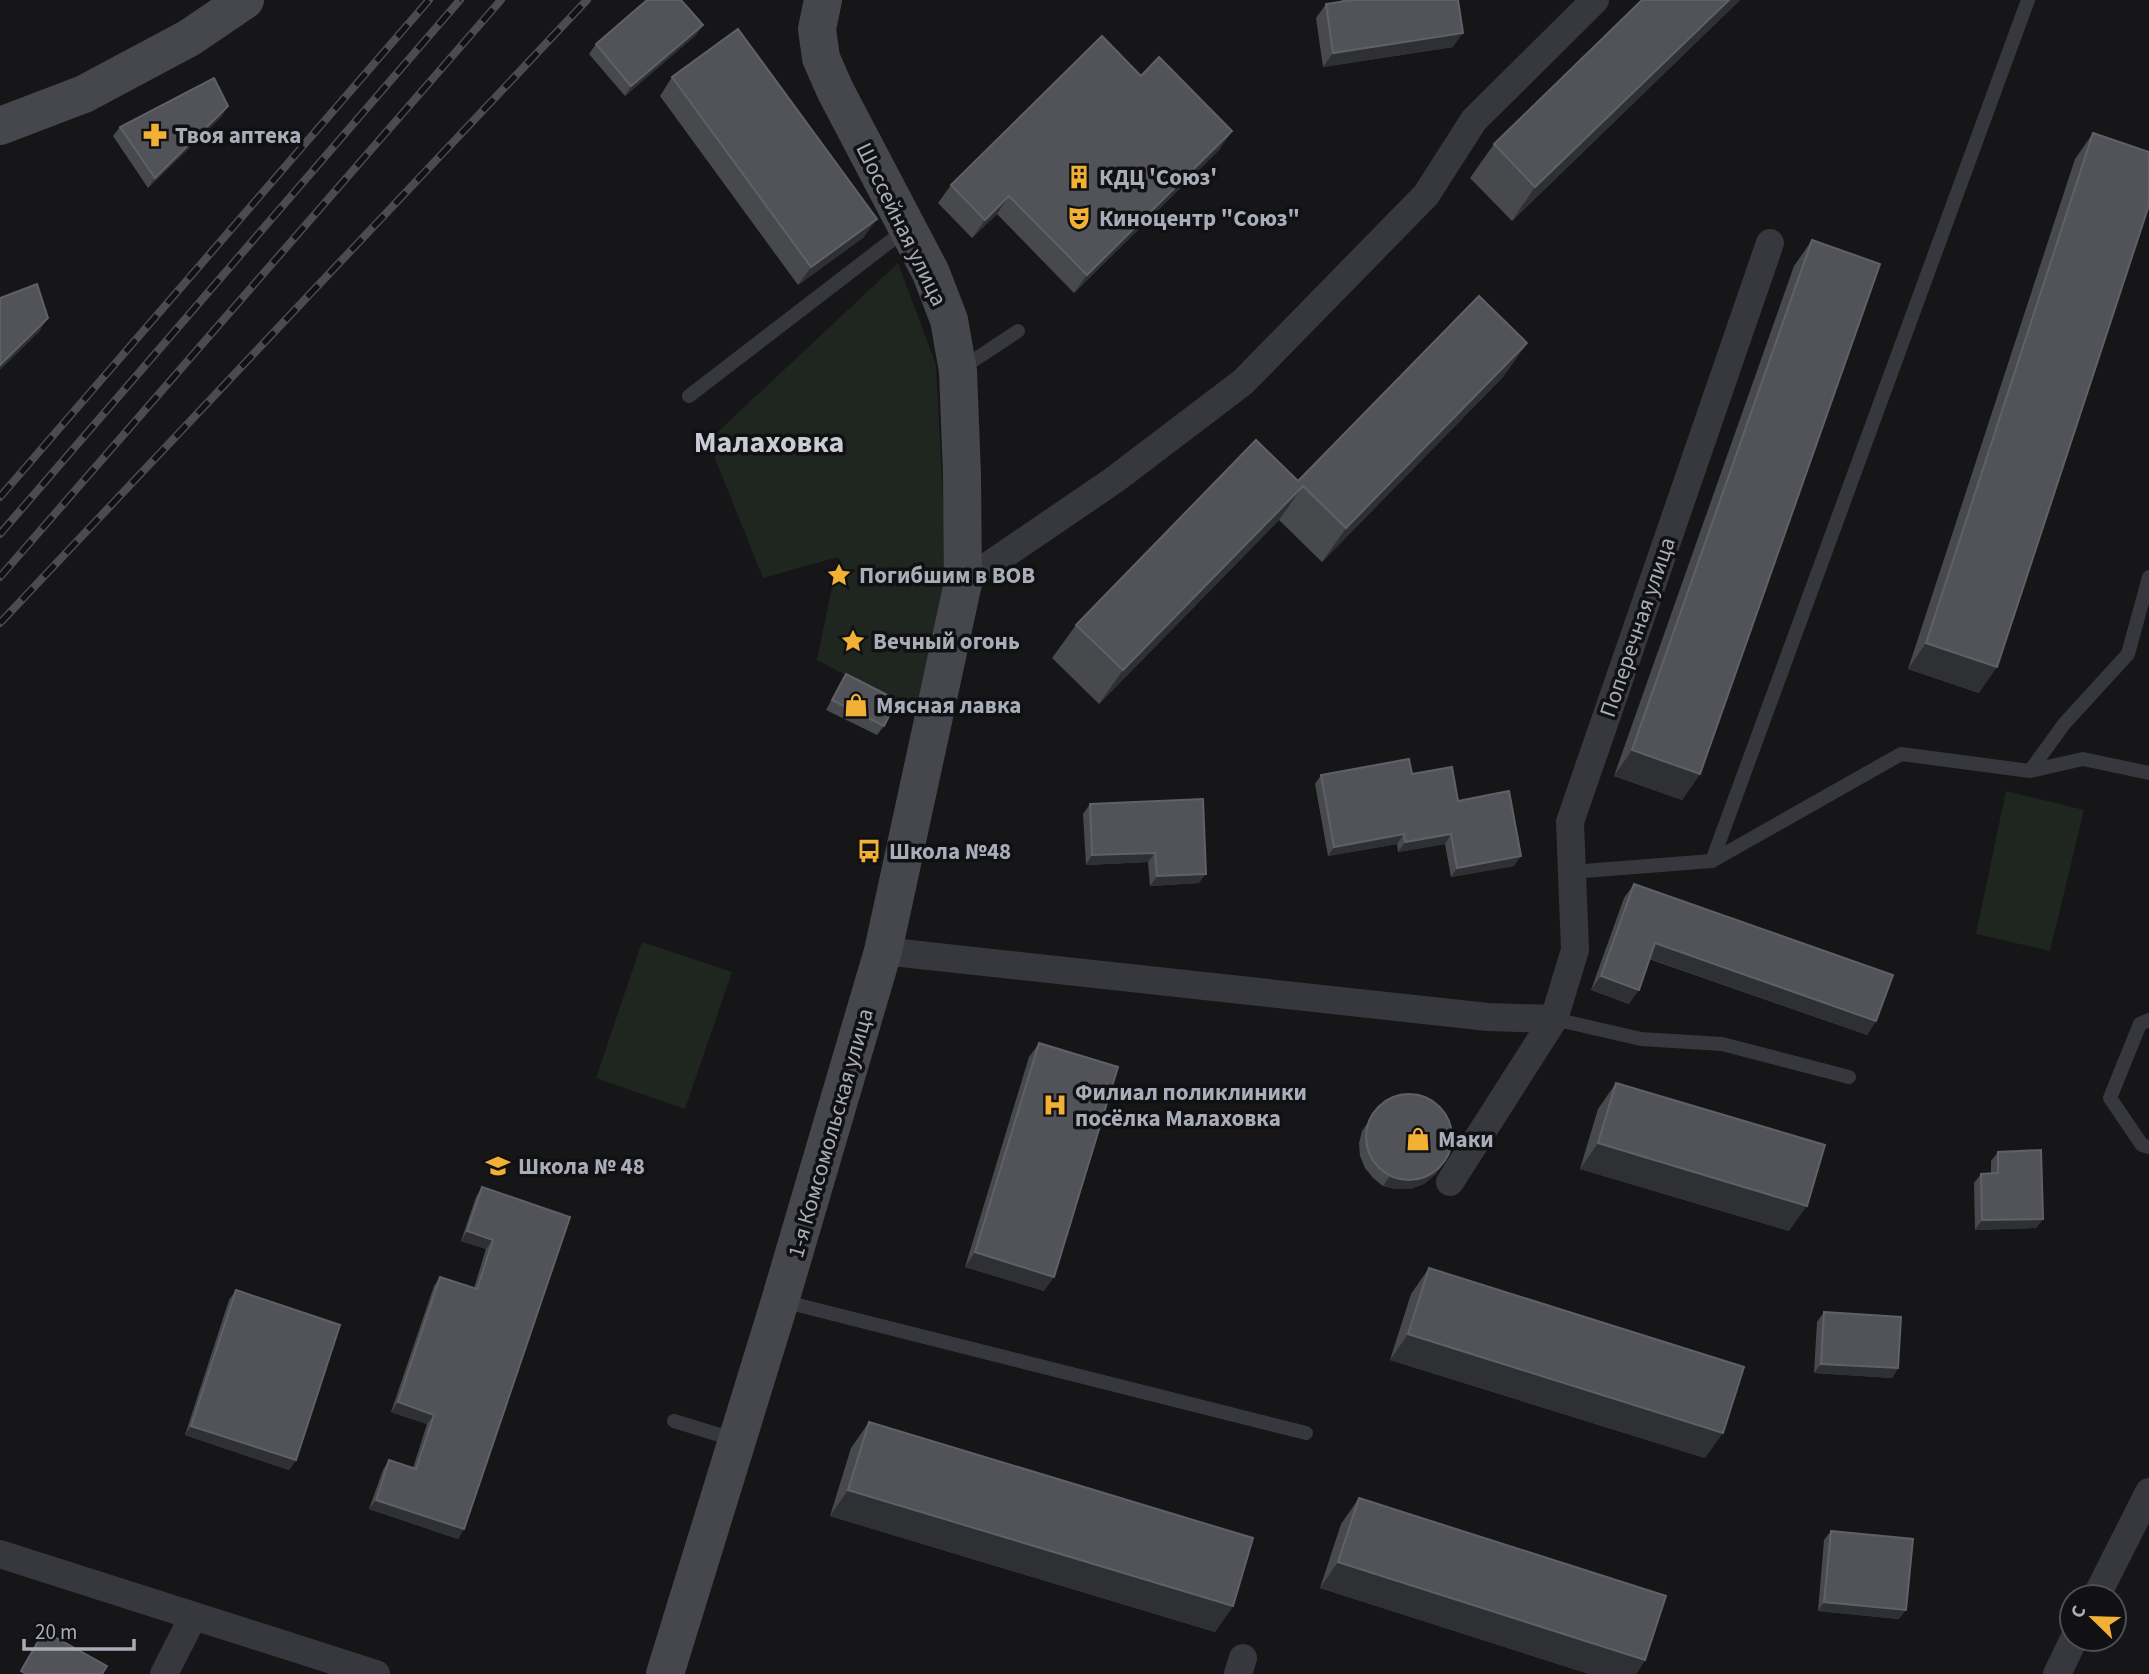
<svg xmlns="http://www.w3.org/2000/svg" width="2149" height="1674" font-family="'Source Sans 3',sans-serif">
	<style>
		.green { fill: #1e261f }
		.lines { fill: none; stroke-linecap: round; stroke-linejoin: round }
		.service { stroke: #37383d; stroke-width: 14 }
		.minor { stroke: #37383d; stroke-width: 28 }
		.secondary { stroke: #45474d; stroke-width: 38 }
		.rail-casing { stroke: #4a4c52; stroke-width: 8 }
		.rail { stroke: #111113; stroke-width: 5; stroke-dasharray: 16; stroke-linecap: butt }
		.wall { fill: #47494d }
		.shaded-wall { fill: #2f3033 }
		.building { fill: #525359; stroke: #5f6168; stroke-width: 2 }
		.labels { text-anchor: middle; stroke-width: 7; stroke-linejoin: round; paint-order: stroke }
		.poi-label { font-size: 23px; font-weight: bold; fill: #a8adb8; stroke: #111113; text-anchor: start }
		.street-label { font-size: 23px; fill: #a8adb8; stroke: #111113 }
		.district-label { font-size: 30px; font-weight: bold; fill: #c9ccd4; stroke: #111113 }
	</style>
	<rect width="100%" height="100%" fill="#161618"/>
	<!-- green -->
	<path class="green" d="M898,263L936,365L947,576L920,714L817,660L838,557L763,578L708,441Z
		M2006,791L2084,810L2050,951L1976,934Z
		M642,942L732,972L685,1109L596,1078Z"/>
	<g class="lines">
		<!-- service -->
		<path class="service" d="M959,370L1018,331
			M689,396L905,230
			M2030,771L2083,759L2149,773
			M1712,861L1901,754L2030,771L2064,724L2128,654L2149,577
			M1571,872L1712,861L2028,0
			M1554,1019L1641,1039L1722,1044L1849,1077
			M2149,1020L2140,1024L2110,1098L2142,1145L2149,1147
			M782,1301L1306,1433
			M674,1421L736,1440"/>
		<!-- minor -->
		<path class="minor" d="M963,583L1114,480L1243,382L1426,195L1474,120L1595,0
			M883,951L1488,1017L1554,1019
			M1450,1182L1554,1019L1575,950L1570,822L1770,243
			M0,1554L376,1674
			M2096,1597L2149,1492
			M164,1674L193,1617
			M1238,1674L1243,1658
			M2057,1674L2074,1639"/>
		<!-- secondary -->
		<path class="secondary" d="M0,126L84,94L189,38L245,0
			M665,1674L780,1301L883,951L963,583L962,475L958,371L949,320L931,273L835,90L821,58L817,29L823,0"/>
		<!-- rail casing -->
		<g class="rail-casing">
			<path id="rail" d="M0,497L429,0
				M0,534L460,0
				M0,577L501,0
				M0,623L587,0"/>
		</g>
		<!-- rail -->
		<use href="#rail" class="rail"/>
	</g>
	<!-- wall -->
	<path class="wall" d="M1341,0H1458L1453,47L1323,67L1316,18L1326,4L1341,2Z
		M1740,0L1512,221L1470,178L1494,144Z
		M703,25L696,35L625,96L589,54L596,44Z
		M1141,76L1232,131L1219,150L1074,293L997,214L972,238L938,203L951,185Z
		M672,77L864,237L798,285L660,96Z
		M222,116L148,188L113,136L120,127Z
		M2093,133L1979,693L1908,669L2075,159Z
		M1812,240L1700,774L1682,800L1614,776L1794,266Z
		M1527,343L1503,377L1322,562L1279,520L1099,704L1052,658L1076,625L1298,481Z
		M846,674L884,726L877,735L826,710L840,684Z
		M1412,774L1458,801L1514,866L1451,877L1445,844L1398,852L1397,844L1328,856L1315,784L1321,775Z
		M1090,804L1199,883L1150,886L1148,862L1086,865L1083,814Z
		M1634,884L1876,1021L1867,1035L1649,959L1629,1004L1591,990L1624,898Z
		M1039,1043L1044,1291L965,1267L1029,1057Z
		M1616,1083L1789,1231L1580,1169L1598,1109Z
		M1377,1109L1442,1165L1436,1174L1424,1184L1410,1189H1396L1383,1186L1373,1178L1365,1168L1360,1156L1359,1143L1362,1131Z
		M1998,1152L2043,1219L2036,1228L1975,1230L1974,1183L1981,1174H1991V1161Z
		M482,1187L570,1217L464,1529L458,1539L369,1509L383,1470L389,1460L413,1468L427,1424L391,1412L434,1286L440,1277L474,1288L486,1249L461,1241L476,1197Z
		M1429,1268L1705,1458L1390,1360L1411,1294Z
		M236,1290L296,1460L289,1470L185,1435L229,1300Z
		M1824,1312L1898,1368L1892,1378L1814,1373L1817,1322Z
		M869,1422L1233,1606L1215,1632L830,1516L851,1448Z
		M1359,1498L1645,1660L1636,1674H1589L1320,1588L1341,1524Z
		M1831,1531L1899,1619L1818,1611L1824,1540Z"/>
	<!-- shaded-wall -->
	<path class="shaded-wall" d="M1729,0H1740L1512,221L1535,187Z
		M703,25L696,35L625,96L631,86Z
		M1463,33L1453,47L1323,67L1333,53Z
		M228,106L222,116L148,188L155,178Z
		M1232,131L1219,150L1074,293L1087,275Z
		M1009,196L997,214L972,238L985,220Z
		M877,219L864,237L798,285L811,267Z
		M48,318L39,332L0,370V365Z
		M1527,343L1503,377L1322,562L1346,528Z
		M1303,486L1279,520L1099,704L1123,670Z
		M1926,643L1997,667L1979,693L1908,669Z
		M1632,750L1700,774L1682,800L1614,776Z
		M1404,834L1397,844L1328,856L1334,847Z
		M1451,834L1445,844L1398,852L1405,842Z
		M1155,853L1148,862L1086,865L1092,855Z
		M1521,856L1514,866L1451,877L1457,868Z
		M1206,874L1199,883L1150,886L1157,876Z
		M1655,943L1876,1021L1867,1035L1645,957Z
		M1601,976L1639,990L1629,1004L1591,990Z
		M1598,1143L1807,1206L1789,1231L1580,1169Z
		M1442,1165L1436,1174L1424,1184L1410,1189H1396L1383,1186L1390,1176Z
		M2043,1219L2036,1228L1975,1230L1982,1220Z
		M467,1231L493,1240L486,1249L461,1241Z
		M975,1252L1054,1277L1044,1291L965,1267Z
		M1408,1334L1723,1433L1705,1458L1390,1360Z
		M1821,1364L1898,1368L1892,1378L1814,1373Z
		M398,1402L434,1415L427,1424L391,1412Z
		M191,1426L296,1460L289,1470L185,1435Z
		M848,1490L1233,1606L1215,1632L830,1516Z
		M376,1500L464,1529L458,1539L369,1509Z
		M1338,1562L1645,1660L1636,1674H1589L1320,1588Z
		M1824,1602L1906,1610L1899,1619L1818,1611Z"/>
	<!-- building -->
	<path class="building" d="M647,0H681L703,25L631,86L596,44Z
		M1353,0H1458L1463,33L1333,53L1326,4Z
		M1642,0H1729L1535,187L1494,144Z
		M738,29L877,219L811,267L672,77Z
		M1102,36L1141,76L1159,57L1232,131L1087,275L1009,196L985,220L951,185Z
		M214,78L228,106L155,178L120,127Z
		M2093,133L2149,152V205L1997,667L1926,643Z
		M1812,240L1880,264L1700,774L1632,750Z
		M37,284L48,318L0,365V298Z
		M1479,296L1527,343L1346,528L1303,486L1123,670L1076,625L1256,440L1298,481Z
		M846,674L897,700L884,726L832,700Z
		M1409,759L1412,774L1452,767L1458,801L1509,791L1521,856L1457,868L1451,834L1405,842L1404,834L1334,847L1321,775Z
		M1203,799L1206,874L1157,876L1155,853L1092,855L1090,804Z
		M1634,884L1893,975L1876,1021L1655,943L1639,990L1601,976Z
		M1039,1043L1118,1067L1054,1277L975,1252Z
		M1616,1083L1825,1145L1807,1206L1598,1143Z
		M1366 1137a43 43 0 1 1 86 0a43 43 0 1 1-86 0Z
		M2041,1150L2043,1219L1982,1220L1981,1174L1998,1173V1152Z
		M482,1187L570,1217L464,1529L376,1500L389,1460L416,1469L434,1415L398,1402L440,1277L477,1289L493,1240L467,1231Z
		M1429,1268L1744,1367L1723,1433L1408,1334Z
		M236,1290L340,1325L296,1460L191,1426Z
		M1824,1312L1901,1317L1898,1368L1821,1364Z
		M869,1422L1253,1538L1233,1606L848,1490Z
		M1359,1498L1666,1596L1645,1660L1338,1562Z
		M1831,1531L1913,1539L1906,1610L1824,1602Z
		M44,1631L107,1666L102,1674H26L21,1671Z"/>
	<!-- icons -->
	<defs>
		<g id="pharmacy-bare" transform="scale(1.89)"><path d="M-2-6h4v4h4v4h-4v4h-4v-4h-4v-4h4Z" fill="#f2b134" stroke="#111113" stroke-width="2.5" paint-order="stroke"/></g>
		<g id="building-bare" transform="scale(1.89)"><path d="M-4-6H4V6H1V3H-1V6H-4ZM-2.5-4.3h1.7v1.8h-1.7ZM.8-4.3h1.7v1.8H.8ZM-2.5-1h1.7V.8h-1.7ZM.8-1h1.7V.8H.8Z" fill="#f2b134" stroke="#111113" stroke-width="2.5" paint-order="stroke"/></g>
		<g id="theatre-bare" transform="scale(1.89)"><path d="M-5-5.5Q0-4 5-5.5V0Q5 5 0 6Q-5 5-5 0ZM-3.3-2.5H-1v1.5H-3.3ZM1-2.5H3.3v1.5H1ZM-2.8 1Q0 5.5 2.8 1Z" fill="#f2b134" stroke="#111113" stroke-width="2.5" paint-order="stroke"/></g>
		<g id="sight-bare" transform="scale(1.89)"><path d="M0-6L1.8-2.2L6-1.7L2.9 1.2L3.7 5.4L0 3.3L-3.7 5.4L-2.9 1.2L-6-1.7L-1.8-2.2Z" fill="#f2b134" stroke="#111113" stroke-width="2.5" paint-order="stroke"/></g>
		<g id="shop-bare" transform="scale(1.89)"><path d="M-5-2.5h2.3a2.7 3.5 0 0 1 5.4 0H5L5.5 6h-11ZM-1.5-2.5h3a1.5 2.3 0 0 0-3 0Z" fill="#f2b134" stroke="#111113" stroke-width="2.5" paint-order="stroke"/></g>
		<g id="bus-bare" transform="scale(1.89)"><path d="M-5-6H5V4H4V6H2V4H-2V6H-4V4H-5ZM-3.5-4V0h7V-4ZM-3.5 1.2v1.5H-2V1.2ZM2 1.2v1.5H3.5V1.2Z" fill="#f2b134" stroke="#111113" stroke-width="2.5" paint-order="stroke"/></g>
		<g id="hospital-bare" transform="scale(1.89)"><path d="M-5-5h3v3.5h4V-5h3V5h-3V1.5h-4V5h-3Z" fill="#f2b134" stroke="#111113" stroke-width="2.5" paint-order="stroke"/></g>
		<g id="school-bare" transform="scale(1.89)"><path d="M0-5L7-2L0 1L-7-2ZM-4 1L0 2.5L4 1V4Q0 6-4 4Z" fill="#f2b134" stroke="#111113" stroke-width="2.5" paint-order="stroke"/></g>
	</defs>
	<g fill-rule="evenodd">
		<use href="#pharmacy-bare" x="155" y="135"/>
		<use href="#building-bare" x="1079" y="177"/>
		<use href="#theatre-bare" x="1079" y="218"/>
		<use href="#sight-bare" x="839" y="575"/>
		<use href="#sight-bare" x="853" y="641"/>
		<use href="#shop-bare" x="856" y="705"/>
		<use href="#bus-bare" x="869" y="851"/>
		<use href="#hospital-bare" x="1055" y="1105"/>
		<use href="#shop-bare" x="1418" y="1139"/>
		<use href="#school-bare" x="498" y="1166"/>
	</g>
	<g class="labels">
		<!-- poi labels -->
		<g class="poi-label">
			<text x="175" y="143">Твоя аптека</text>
			<text x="1099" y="185">КДЦ 'Союз'</text>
			<text x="1099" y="226">Киноцентр "Союз"</text>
			<text x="859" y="583">Погибшим в ВОВ</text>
			<text x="873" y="649">Вечный огонь</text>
			<text x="876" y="713">Мясная лавка</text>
			<text x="889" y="859">Школа №48</text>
			<text x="1075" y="1100">Филиал поликлиники<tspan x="1075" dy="26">посёлка Малаховка</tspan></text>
			<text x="1438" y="1147">Маки</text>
			<text x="518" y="1174">Школа № 48</text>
		</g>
		<!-- street labels -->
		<g class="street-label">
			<text transform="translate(902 224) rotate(64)" y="8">Шоссейная улица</text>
			<text transform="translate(1637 627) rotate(-71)" y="8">Поперечная улица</text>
			<text transform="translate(830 1133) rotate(-74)" y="8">1-я Комсомольская улица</text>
		</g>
		<!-- district labels -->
		<g class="district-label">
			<text x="769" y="452">Малаховка</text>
		</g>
	</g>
	<!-- north arrow -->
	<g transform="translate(2093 1618) rotate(293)"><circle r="33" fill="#111113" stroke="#4d4f55" stroke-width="2"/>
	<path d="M0-5L12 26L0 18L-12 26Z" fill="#f2b134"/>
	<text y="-10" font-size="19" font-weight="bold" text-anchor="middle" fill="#a8adb8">С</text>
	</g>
	<!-- scale -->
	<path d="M24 1639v10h110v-10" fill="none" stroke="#a8adb8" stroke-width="3.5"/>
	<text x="35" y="1639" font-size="21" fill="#a8adb8" stroke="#111113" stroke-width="5" paint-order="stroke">20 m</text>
</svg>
